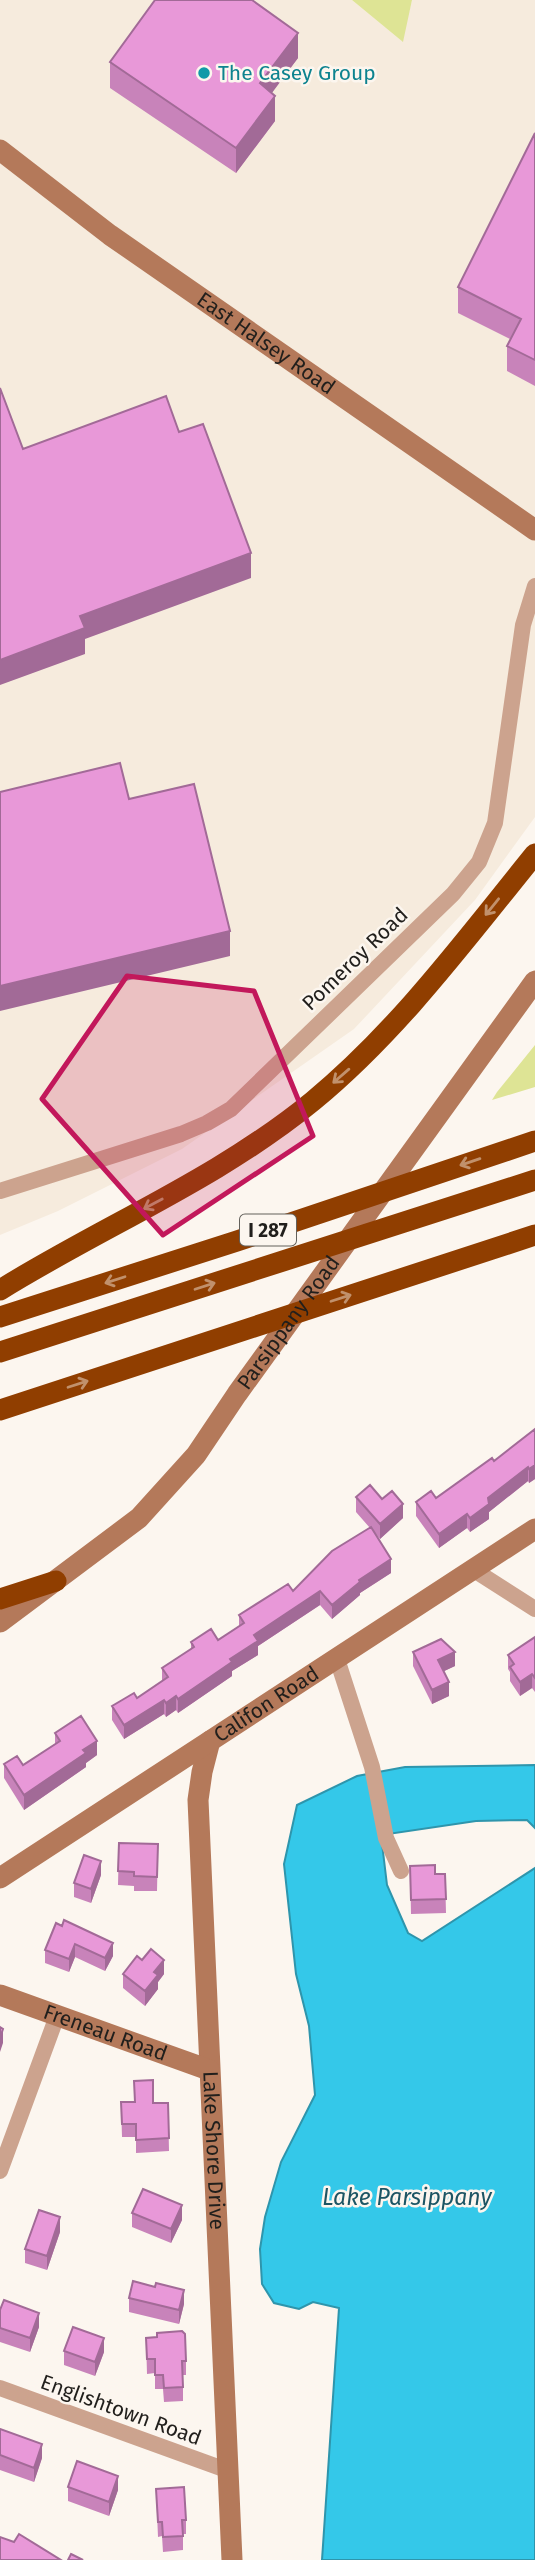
<svg xmlns="http://www.w3.org/2000/svg" width="535" height="2560" font-family="'Fira Sans',sans-serif">
	<style>
		.built { fill: #f6ebdd }
		.green { fill: #dee495 }
		.water { fill: #34c8e9; stroke: #2e95ac; stroke-width: 2 }
		.lines { fill: none; stroke-linecap: round; stroke-linejoin: round }
		.street { stroke: #cca38e; stroke-width: 16 }
		.secondary { stroke: #b4795a; stroke-width: 21 }
		.highway { stroke: #903e00; stroke-width: 21 }
		.wall { fill: #c883ba }
		.shaded-wall { fill: #a26a97 }
		.building { fill: #e898d8; stroke: #a26a97; stroke-width: 2 }
		.oneway { stroke: #c1916c }
		.marked { fill: #c2185b; fill-opacity: 0.2; stroke: #c2185b; stroke-width: 5; stroke-linejoin: round }
		.culture-dot { fill: #0f9aa8; stroke: #fcf6ef; stroke-width: 2.5 }
		.labels { text-anchor: middle; stroke-width: 5; stroke-linejoin: round; paint-order: stroke }
		.shield { fill: #fcf6ef; stroke: #63605b; stroke-width: 2 }
		.shield-label { font-size: 19px; font-weight: bold; fill: #211f1c }
		.culture-label { font-size: 21px; fill: #0d838f; stroke: #fcf6ef; text-anchor: start }
		.street-label { font-size: 21px; fill: #211f1c; stroke: #fcf6ef }
		.water-label { font-size: 23px; font-style: italic; fill: #1c5564; stroke: #fcf6ef }
	</style>
	<rect width="100%" height="100%" fill="#fcf6ef"/>
	<!-- built -->
	<path class="built" d="M0,0H352L402,41L412,0H535V817L475,900L354,1029L182,1149L58,1211L0,1235Z"/>
	<!-- green -->
	<path class="green" d="M352,0H412L403,42Z
		M535,1045V1087L492,1100L497,1092Z"/>
	<!-- water -->
	<path class="water" d="M535,1765V1828L527,1820L476,1821L381,1835L387,1885L408,1933L422,1941L535,1868V2560H322L339,2308L313,2302L299,2309L274,2303L262,2284L260,2249L265,2217L281,2162L315,2095L309,2026L296,1974L284,1864L297,1805L357,1776L405,1767Z"/>
	<g class="lines">
		<!-- street -->
		<path class="street" d="M0,1191L181,1134L207,1123L231,1109L453,894L479,862L495,823L523,625L535,586
			M474,1570L535,1609
			M337,1659L372,1767L386,1838L401,1871
			M0,2171L57,2016
			M0,2388L229,2471"/>
		<!-- secondary -->
		<g class="secondary">
			<path id="s1" d="M0,150L110,235L535,530"/>
			<path id="s2" d="M0,1622L139,1518L196,1455L237,1394L535,981"/>
			<path id="s3" d="M210,1741L202,1772L198,1800L232,2560"/>
			<path id="s4" d="M0,1878L535,1529"/>
			<path id="s5" d="M0,1995L209,2070"/>
		</g>
		<!-- highway -->
		<path class="highway" d="M0,1290C103,1226 218,1179 313,1101C399,1030 465,940 535,854
			M0,1317L237,1241L535,1141
			M0,1352L535,1180
			M0,1410L535,1235
			M0,1599L56,1581"/>
	</g>
	<!-- wall -->
	<path class="wall" d="M298,58L271,93L275,121L236,173L110,88V62Z
		M535,133V386L507,371V346L510,339L458,313V287Z
		M535,1429V1479L529,1483L528,1481L489,1512V1519L470,1532L467,1528L439,1548L416,1516V1502L436,1498L494,1461Z
		M356,1497L382,1499L403,1518L380,1539L375,1533L391,1573L360,1593V1595L332,1619L320,1605L258,1646V1655L232,1671V1676L178,1713L176,1710L166,1717L164,1714L124,1739L112,1720V1706L137,1698L162,1681V1668L191,1649V1642L218,1640L239,1626V1615L293,1591L370,1528L356,1512Z
		M535,1637V1692L532,1688L520,1696L510,1681V1672L508,1669V1655Z
		M413,1652L455,1666L444,1671L449,1696L432,1704L413,1666Z
		M55,1733L97,1755L86,1763V1767L24,1810L4,1778V1764L23,1765L55,1745Z
		M119,1843L158,1844L157,1891H134V1886L118,1885Z
		M410,1866L435,1874H445L446,1913L411,1914Z
		M101,1875L91,1903L74,1897V1883Z
		M56,1923L113,1956L105,1971L75,1957L69,1972L45,1963V1950Z
		M142,1960L164,1974L158,1982V1989L145,2006L123,1988V1974Z
		M121,2102L168,2103L169,2151L136,2153V2137H122Z
		M132,2213L182,2220L171,2243L132,2227Z
		M60,2232L47,2270L25,2263V2249Z
		M129,2298L184,2304L179,2324L129,2312Z
		M0,2310L39,2327L30,2352L0,2342Z
		M146,2338L186,2361V2375H183V2401L164,2402L163,2389H155V2373L147,2374Z
		M64,2351L104,2352L95,2376L64,2365Z
		M0,2429L42,2458L34,2482L0,2470Z
		M68,2487L118,2490L109,2516L68,2501Z
		M156,2489L186,2520V2534H183V2550L163,2552L162,2536L158,2537Z"/>
	<!-- shaded-wall -->
	<path class="shaded-wall" d="M298,33V58L260,109V83Z
		M275,96V121L236,173V148Z
		M251,553V578L85,639V654L0,685V660L80,616Z
		M230,931V956L0,1011V986Z
		M535,1465V1479L529,1483V1469Z
		M528,1467V1481L489,1512V1519L470,1532V1518L488,1498Z
		M403,1504V1518L380,1539V1524Z
		M467,1514V1528L439,1548V1534Z
		M391,1559V1573L360,1593V1595L332,1619V1605L359,1580Z
		M320,1591V1605L258,1646V1655L232,1671V1676L178,1713V1699L254,1635Z
		M455,1652V1666L438,1674V1660Z
		M532,1674V1688L520,1696V1682Z
		M449,1682V1696L432,1704V1690Z
		M176,1696V1710L166,1717V1703Z
		M164,1700V1714L124,1739V1725Z
		M97,1741V1755L86,1763V1767L24,1810V1795L83,1750Z
		M101,1861V1875L91,1903V1889Z
		M113,1943V1956L105,1971V1958Z
		M75,1944V1957L69,1972V1959Z
		M164,1960V1974L158,1982V1989L145,2006V1991L154,1972Z
		M3,2029V2043L0,2052V2038Z
		M182,2205V2220L171,2243V2229Z
		M60,2217V2232L47,2270V2256Z
		M184,2290V2304L179,2324V2310Z
		M39,2313V2327L30,2352V2338Z
		M104,2338V2352L95,2376V2362Z
		M42,2444V2458L34,2482V2468Z
		M118,2476V2490L109,2516V2502Z"/>
	<!-- building -->
	<path class="building" d="M155,0H252L298,33L260,83L275,96L236,148L110,62Z
		M535,133V360L507,346L521,319L458,287Z
		M0,388L23,449L166,396L179,432L203,424L251,553L80,616L85,628L0,660Z
		M120,763L129,799L194,784L230,931L0,986V792Z
		M535,1429V1465L529,1469L528,1467L488,1498L489,1504L470,1518L467,1514L439,1534L416,1502L431,1491L436,1498L492,1458L494,1461Z
		M370,1485L382,1499L392,1491L403,1504L380,1524L356,1497Z
		M371,1527L391,1559L359,1580L360,1582L332,1605L320,1591L254,1635L258,1641L230,1659L232,1662L178,1699L176,1696L166,1703L164,1700L124,1725L112,1706L134,1693L137,1698L168,1677L162,1668L194,1647L191,1642L211,1629L218,1640L244,1623L239,1615L288,1584L293,1591L332,1551Z
		M535,1637V1678L532,1674L520,1682L510,1667L514,1664L508,1655Z
		M441,1639L455,1652L438,1660L449,1682L432,1690L413,1652Z
		M81,1716L97,1741L83,1750L86,1753L24,1795L4,1764L17,1756L23,1765L60,1741L55,1733Z
		M119,1843L158,1844L157,1877L134,1876V1872L118,1871Z
		M84,1855L101,1861L91,1889L74,1883Z
		M435,1865V1874H445L446,1899L411,1900L410,1866Z
		M64,1920L113,1943L105,1958L75,1944L69,1959L45,1950L56,1923L62,1926Z
		M151,1949L164,1960L154,1972L158,1975L145,1991L123,1974L137,1956L142,1960Z
		M0,2027L3,2029L0,2038Z
		M153,2080V2103H168L169,2138L136,2140V2124H122L121,2102H135L134,2081Z
		M143,2189L182,2205L171,2229L132,2213Z
		M39,2210L60,2217L47,2256L25,2249Z
		M133,2281L155,2287L156,2283L184,2290L179,2310L129,2298Z
		M4,2300L39,2313L30,2338L0,2328V2310Z
		M73,2327L104,2338L95,2362L64,2351Z
		M182,2331L185,2334L186,2361H182L183,2387L164,2388L163,2375H155V2359H147L146,2338L157,2337V2333Z
		M0,2429L42,2444L34,2468L0,2455Z
		M77,2461L118,2476L109,2502L68,2487Z
		M184,2487L186,2520H182L183,2536L163,2537L162,2522H158L156,2489Z
		M19,2534L61,2560H0V2537L14,2542Z
		M71,2554L83,2560H68Z"/>
	<!-- one-way arrows -->
	<defs><path id="oneway-shaft" d="M-6 0H5M1.5-3L5.5 0L1.5 3" fill="none" stroke-width="1.6" stroke-linecap="round" stroke-linejoin="round" transform="scale(1.75)"/></defs>
	<g class="oneway">
		<use href="#oneway-shaft" transform="translate(492 907) rotate(129)"/>
		<use href="#oneway-shaft" transform="translate(341 1076) rotate(139)"/>
		<use href="#oneway-shaft" transform="translate(470 1162) rotate(161)"/>
		<use href="#oneway-shaft" transform="translate(153 1204) rotate(152)"/>
		<use href="#oneway-shaft" transform="translate(115 1280) rotate(162)"/>
		<use href="#oneway-shaft" transform="translate(205 1286) rotate(-18)"/>
		<use href="#oneway-shaft" transform="translate(341 1298) rotate(-18)"/>
		<use href="#oneway-shaft" transform="translate(78 1384) rotate(-18)"/>
	</g>
	<!-- marked area -->
	<path class="marked" d="M127,976L254,991L313,1136L163,1235L42,1099Z"/>
	<!-- markers -->
	<circle class="culture-dot" cx="204" cy="73" r="7"/>
	<g class="labels">
		<!-- shield labels -->
		<rect class="shield" x="240" y="1214.5" width="56" height="31" rx="5"/>
		<g class="shield-label">
			<text x="268" y="1237">I 287</text>
		</g>
		<!-- culture labels -->
		<g class="culture-label">
			<text x="218" y="80">The Casey Group</text>
		</g>
		<!-- street labels -->
		<g class="street-label">
			<text dy="7" stroke="none"><textPath href="#s1" startOffset="329">East Halsey Road</textPath></text>
			<text transform="translate(355 959) rotate(-44)" y="7">Pomeroy Road</text>
			<text dy="7" stroke="none"><textPath href="#s2" startOffset="420">Parsippany Road</textPath></text>
			<text dy="7" stroke="none"><textPath href="#s4" startOffset="318">Califon Road</textPath></text>
			<text dy="7" stroke="none"><textPath href="#s5" startOffset="112">Freneau Road</textPath></text>
			<text dy="7" stroke="none"><textPath href="#s3" startOffset="411">Lake Shore Drive</textPath></text>
			<text transform="translate(121 2410) rotate(20)" y="7">Englishtown Road</text>
		</g>
		<!-- water labels -->
		<g class="water-label">
			<text x="407" y="2205">Lake Parsippany</text>
		</g>
	</g>
</svg>
